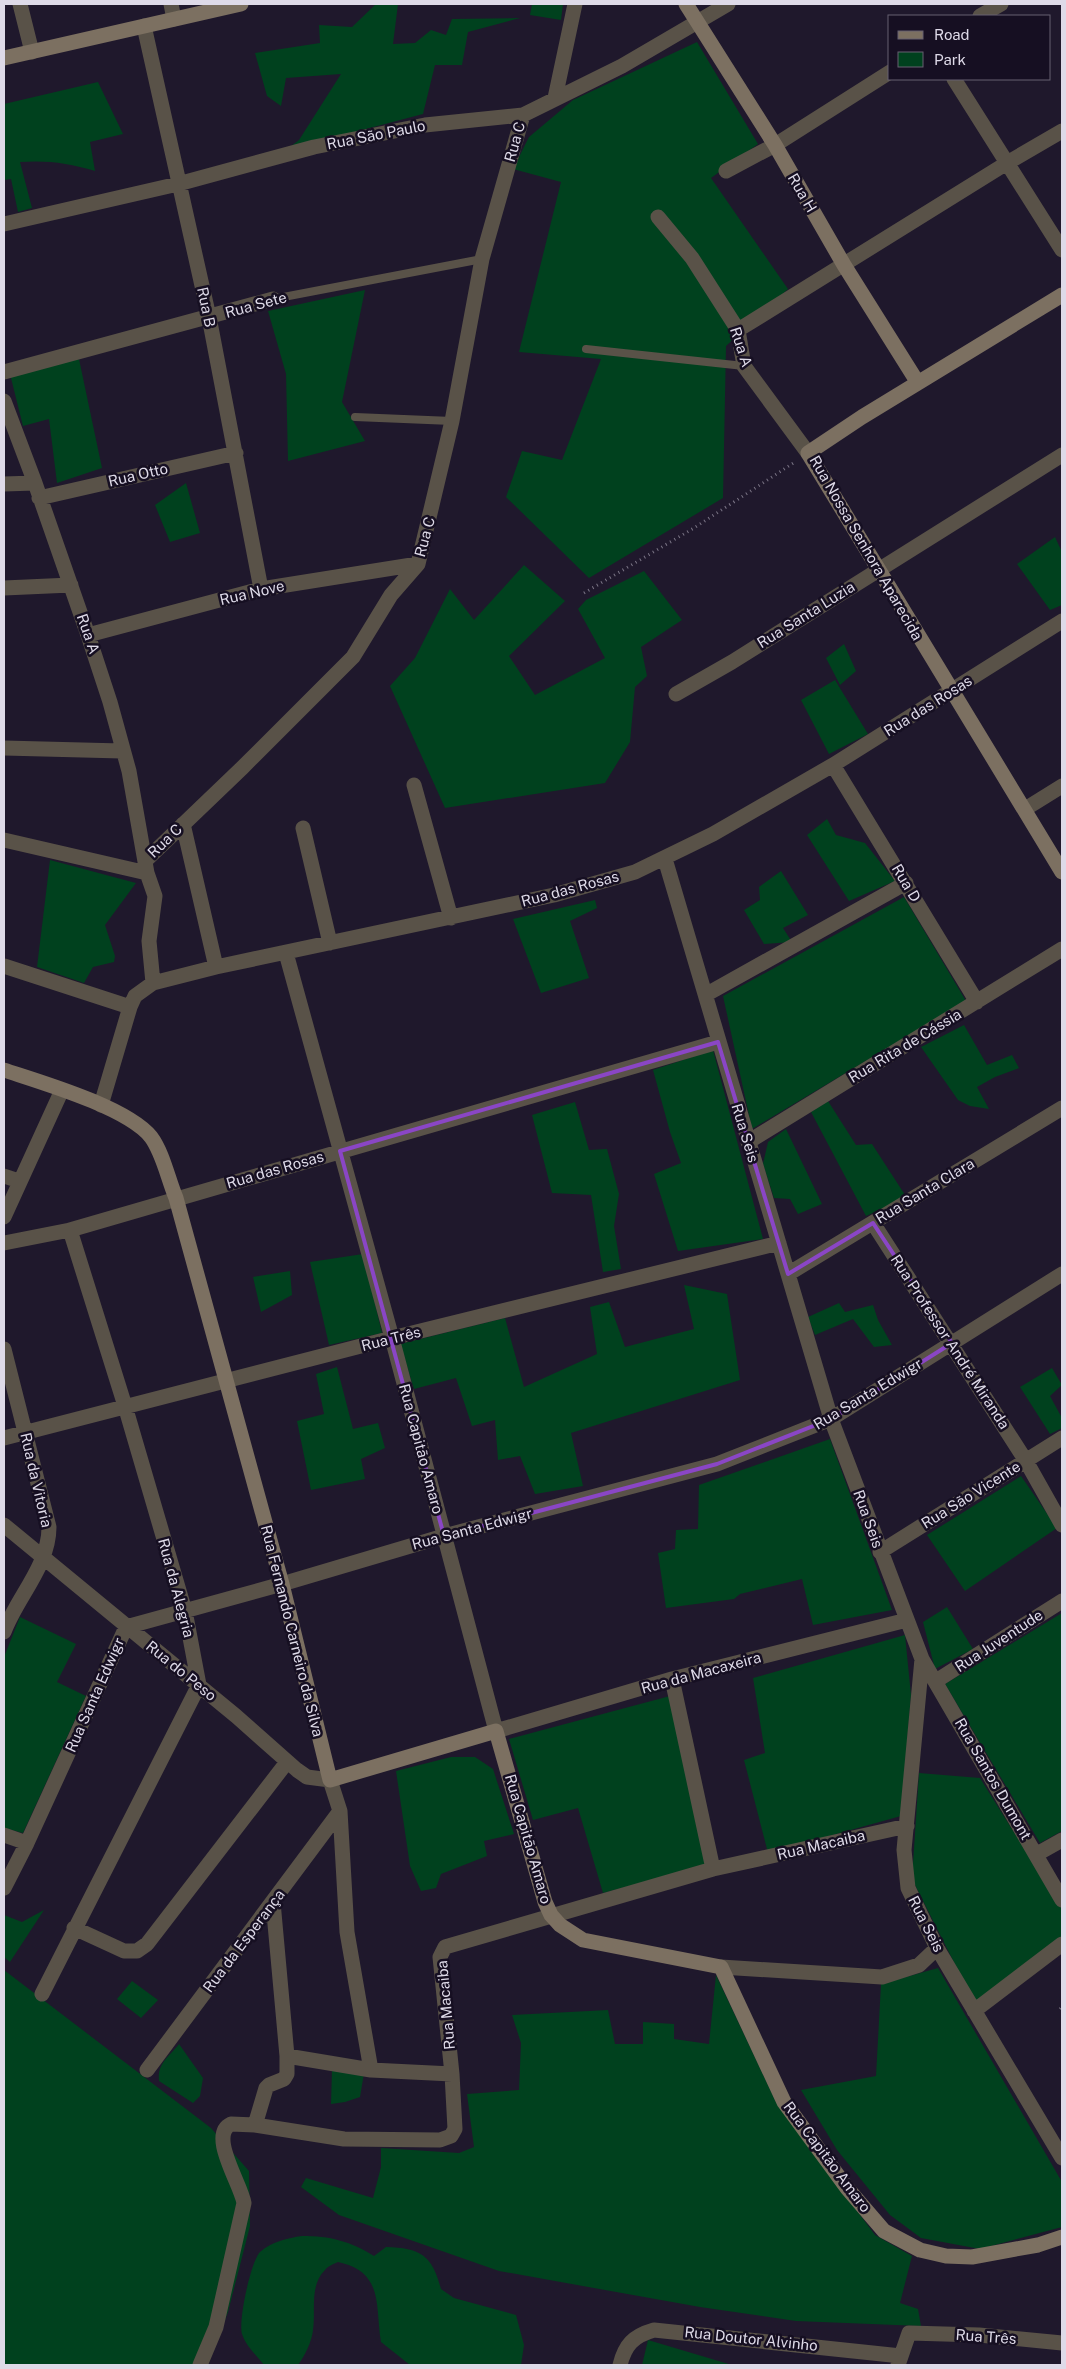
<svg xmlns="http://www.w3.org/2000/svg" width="1066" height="2369" font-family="'Public Sans',sans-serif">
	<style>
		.green { fill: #00411e }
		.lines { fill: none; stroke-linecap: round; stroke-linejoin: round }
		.path { stroke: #7c7687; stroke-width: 3; stroke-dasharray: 1 4; stroke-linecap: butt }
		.lane { stroke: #595248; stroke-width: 8 }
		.street { stroke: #595248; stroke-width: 15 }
		.secondary { stroke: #7c7061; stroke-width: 15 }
		.marked { fill: none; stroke: #8a46c5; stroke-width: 4; stroke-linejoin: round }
		.labels { text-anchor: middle; stroke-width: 5; stroke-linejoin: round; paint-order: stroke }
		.street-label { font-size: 15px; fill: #dedae8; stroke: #160f22 }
	</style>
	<rect width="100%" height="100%" fill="#1f182c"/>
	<!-- green -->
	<path class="green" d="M376,4H398L393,44L415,43L431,30L446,35L452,19L520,18L468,32L462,65H435L423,114L286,150L299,140L341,74L286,78L281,106L267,96L255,53L320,43L319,25L352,27Z
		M532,4H563L561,20L530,15Z
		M697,42L758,144L711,178L788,289L726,346L723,498L589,578L506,497L522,451L562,460L601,359L519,352L561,182L513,169L529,137L573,100Z
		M98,82L123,134L90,142L95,171C69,163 47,160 20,162L32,208L18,212L11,179L4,180V104Z
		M365,290L342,402L365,441L288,461L286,374L268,311Z
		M79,359L102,468L57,483L49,419L23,426L10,374Z
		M186,483L200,533L170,542L155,505Z
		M1055,537L1062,552V605L1050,610L1017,564Z
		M524,565L565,601L509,656L535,695L605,658L578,609L586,600L644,571L682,620L641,647L647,676L635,687L630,742L605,783L445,808L390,686L415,658L450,589L474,620Z
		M844,644L856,671L840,685L826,658Z
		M835,680L868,734L829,754L801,700Z
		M827,819L836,835L865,843L895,881L849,901L807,835Z
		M50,860L136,883L105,925L115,956L114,962L93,967L84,983L37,967Z
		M781,871L808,915L783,928L792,942L764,944L744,910L760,900L759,887Z
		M904,897L966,1001L752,1129L723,996Z
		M595,900L597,908L570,921L589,978L541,993L513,919Z
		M964,1025L987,1065L1012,1055L1019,1068L995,1077L977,1087L989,1109L970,1106L958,1100L921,1047Z
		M713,1050L763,1239L678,1251L654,1174L681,1163L670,1132L653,1070Z
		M828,1101L856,1145L872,1144L907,1198L866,1216L811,1112Z
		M575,1102L589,1150L607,1149L619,1194L614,1226L621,1269L603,1272L591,1195L552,1193L532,1115Z
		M786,1129L822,1204L798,1214L790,1199L774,1198L763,1164L768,1142Z
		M363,1254L382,1333L329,1345L310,1262Z
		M290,1271L292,1295L261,1312L253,1277Z
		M684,1285L727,1294L740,1380L571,1433L583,1486L535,1494L520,1456L498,1460L495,1420L472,1426L456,1378L414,1389L400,1344L505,1318L524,1387L597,1354L590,1307L609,1302L625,1347L694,1329Z
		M839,1303L845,1312L873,1305L878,1320L892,1345L874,1347L853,1319L815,1335L808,1317Z
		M337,1367L353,1429L378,1423L385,1448L361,1459L365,1479L311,1490L297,1421L324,1414L316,1374Z
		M1052,1368L1062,1385L1050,1396L1062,1418V1428L1050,1434L1020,1387Z
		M830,1439L892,1610L813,1625L802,1579L740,1594L734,1599L666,1608L658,1553L675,1549L676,1530L698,1529L699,1485Z
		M1021,1476L1057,1528L965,1591L927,1535Z
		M947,1607L973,1649L935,1669L923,1622Z
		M1062,1613V1831L1040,1843L945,1684Z
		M20,1617L76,1644L57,1682L86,1696L23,1833L4,1828V1657Z
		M905,1635L911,1695L901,1816L768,1853L744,1760L765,1753L753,1678Z
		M670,1696L707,1866L603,1893L578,1808L533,1820L509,1739Z
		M451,1757H475L493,1769L514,1834L484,1841L487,1856L441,1874L436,1888L421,1891L410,1866L396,1771Z
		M919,1773L980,1778L1062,1909V1936L976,2006L912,1879Z
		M44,1910L10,1962L4,1957V1915L22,1922Z
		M938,1968L1062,2182V2227L980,2249L921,2238L890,2215L837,2150L801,2090L876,2076L881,1984Z
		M4,1970L211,2128L249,2171L250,2226L228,2312L208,2365H4Z
		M716,1975L776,2102L875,2235L912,2256L900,2303L918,2309L921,2326L796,2321L700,2307L499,2271L339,2215L301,2187L306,2178L373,2198L381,2167V2148L459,2153L474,2147L467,2094L519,2090L521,2043L512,2015L608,2010L615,2044H643V2022L674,2024V2039L709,2044Z
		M132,1981L158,2000L141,2018L117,1999Z
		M179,2044L203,2078L200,2096L193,2103L159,2081C157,2063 169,2057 179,2044Z
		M332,2069L364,2073L360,2097L345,2102L331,2104Z
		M302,2236C330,2236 350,2241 374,2256L386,2247C421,2248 432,2255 441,2289L454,2298L516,2315L524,2345L521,2365H410L381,2342C375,2305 384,2272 338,2262C334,2264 328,2266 325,2270C309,2286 316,2310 313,2330C312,2341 305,2356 298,2365H264C256,2355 246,2346 242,2334C238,2321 251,2261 260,2252C271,2242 288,2238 302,2236Z
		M648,2340L732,2365H642Z"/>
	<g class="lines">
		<!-- path -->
		<path class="path" d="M584,593L694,528L795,462
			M1060,2009L1062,2007"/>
		<!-- lane -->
		<path class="lane" d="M273,299L482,259
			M586,349L744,366
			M355,417L452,421"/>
		<!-- street -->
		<path class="street" d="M20,4L32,52
			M171,4L174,19
			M980,16L1001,4
			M144,26L209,317L261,589
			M954,79L1062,250
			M555,98L575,4
			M726,171L775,145L890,72
			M658,217L692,258L738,330L744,366L808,453
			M4,224L178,184L314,147L425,125L523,115L622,66L728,4
			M738,330L1007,163L1062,131
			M4,372L273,299
			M4,401L35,483L88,635L110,702L129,771L147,873L155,896L149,941L153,983
			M4,484L35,483
			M39,498L236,453
			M4,588L71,585
			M88,635L261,589L418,564
			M676,694L732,662L1062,455
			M4,748L122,751
			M833,765L977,1002
			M414,785L451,918
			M1025,809L1062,786
			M183,824L216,967
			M303,828L330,943
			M4,840L147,873
			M665,859L831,1419L922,1659L904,1850L908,1888L937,1948L1062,2158
			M145,861L242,768L353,657L391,595L418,564L452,421L482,259L523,115
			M286,953L392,1338L496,1731L672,1679L907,1620
			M4,966L130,1007
			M707,994L906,883
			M101,1105L130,1007L135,996L153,983L216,967L554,895L635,872L713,834L833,765L1062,621
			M748,1142L1062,949
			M4,1176L19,1181
			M4,1217L62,1090
			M873,1223L1026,1461L1062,1525
			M4,1243L70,1230L718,1042
			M788,1274L1062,1108
			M4,1349L49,1527C49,1566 17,1597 4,1632
			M4,1438L392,1338L779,1243
			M4,1525L236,1716L297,1770L307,1777L330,1780L340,1811L347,1932L371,2070
			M880,1552L1062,1438
			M922,1659L1062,1900
			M672,1679L713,1869
			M936,1681L1062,1601
			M4,1835L27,1843
			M1037,1854L1062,1840
			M4,1888L27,1843L126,1627L282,1584L444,1536L717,1464L831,1419L1062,1274
			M74,1928L124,1951H137L147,1944L287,1762
			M721,1967L882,1977L919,1965L937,1948
			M42,1994L199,1685L185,1611L125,1406L70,1230
			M974,2011L1062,1944
			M287,2056L371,2070L452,2074
			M147,2070L340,1811
			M255,2125L266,2088L269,2085L284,2079L287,2074V2056L273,1902
			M200,2365L216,2327L244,2203C241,2184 208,2135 231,2124L255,2125L344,2139L440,2140L451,2136L455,2129L452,2074L440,1957L445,1947L713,1869L907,1826
			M620,2365C625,2345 633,2336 654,2330L901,2356
			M898,2365L909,2333L979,2335L1062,2343"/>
		<!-- secondary -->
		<path class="secondary" d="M686,4L775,145L844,265L918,383
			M4,58L241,4
			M1062,295L862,417L808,453L1062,872
			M4,1070C40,1082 127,1107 151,1137C163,1153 168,1179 176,1198L282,1584L330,1780L496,1731L545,1902L551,1915L560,1925L583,1940L721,1967L784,2102L847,2188L884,2231L920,2250L946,2256L972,2257L1038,2245L1062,2237"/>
	</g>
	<!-- marked area -->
	<path class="marked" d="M718,1042L788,1274L873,1223L952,1343L831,1419L717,1464L444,1536L340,1151Z"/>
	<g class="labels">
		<!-- street labels -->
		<g class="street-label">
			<text transform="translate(376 135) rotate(-11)" y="5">Rua São Paulo</text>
			<text transform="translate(515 142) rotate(-74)" y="5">Rua C</text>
			<text transform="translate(802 193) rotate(60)" y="5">Rua H</text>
			<text transform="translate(256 305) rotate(-15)" y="5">Rua Sete</text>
			<text transform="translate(206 307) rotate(78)" y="5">Rua B</text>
			<text transform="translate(741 347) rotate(72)" y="5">Rua A</text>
			<text transform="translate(138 475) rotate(-13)" y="5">Rua Otto</text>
			<text transform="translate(425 537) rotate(-75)" y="5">Rua C</text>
			<text transform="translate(866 548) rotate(60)" y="5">Rua Nossa Senhora Aparecida</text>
			<text transform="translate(252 593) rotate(-13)" y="5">Rua Nove</text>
			<text transform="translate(806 615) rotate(-32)" y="5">Rua Santa Luzia</text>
			<text transform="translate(88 634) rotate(71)" y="5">Rua A</text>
			<text transform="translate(928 706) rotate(-32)" y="5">Rua das Rosas</text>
			<text transform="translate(165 841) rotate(-44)" y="5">Rua C</text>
			<text transform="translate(906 883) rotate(59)" y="5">Rua D</text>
			<text transform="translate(570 889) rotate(-15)" y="5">Rua das Rosas</text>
			<text transform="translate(905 1046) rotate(-31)" y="5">Rua Rita de Cássia</text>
			<text transform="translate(745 1133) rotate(73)" y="5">Rua Seis</text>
			<text transform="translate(275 1170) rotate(-16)" y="5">Rua das Rosas</text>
			<text transform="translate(925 1191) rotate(-31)" y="5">Rua Santa Clara</text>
			<text transform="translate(391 1339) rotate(-14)" y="5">Rua Três</text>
			<text transform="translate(950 1342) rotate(57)" y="5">Rua Professor André Miranda</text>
			<text transform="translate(868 1394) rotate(-31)" y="5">Rua Santa Edwigr</text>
			<text transform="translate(421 1449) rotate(75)" y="5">Rua Capitão Amaro</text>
			<text transform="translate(36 1480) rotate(77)" y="5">Rua da Vitoria</text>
			<text transform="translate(971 1495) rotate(-32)" y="5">Rua São Vicente</text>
			<text transform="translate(868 1519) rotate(70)" y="5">Rua Seis</text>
			<text transform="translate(472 1529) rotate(-15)" y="5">Rua Santa Edwigr</text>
			<text transform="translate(176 1588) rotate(75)" y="5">Rua da Alegria</text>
			<text transform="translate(292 1631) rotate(76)" y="5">Rua Fernando Carneiro da Silva</text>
			<text transform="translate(999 1641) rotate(-33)" y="5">Rua Juventude</text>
			<text transform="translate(181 1671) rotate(39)" y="5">Rua do Peso</text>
			<text transform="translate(701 1673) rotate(-15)" y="5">Rua da Macaxeira</text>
			<text transform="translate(95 1695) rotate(-66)" y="5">Rua Santa Edwigr</text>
			<text transform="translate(993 1779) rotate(60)" y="5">Rua Santos Dumont</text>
			<text transform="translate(528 1839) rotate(74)" y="5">Rua Capitão Amaro</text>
			<text transform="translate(821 1845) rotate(-13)" y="5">Rua Macaiba</text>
			<text transform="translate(926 1924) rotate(63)" y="5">Rua Seis</text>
			<text transform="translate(244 1941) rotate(-53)" y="5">Rua da Esperança</text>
			<text transform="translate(446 2005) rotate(-95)" y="5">Rua Macaiba</text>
			<text transform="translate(827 2157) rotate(53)" y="5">Rua Capitão Amaro</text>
			<text transform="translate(986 2337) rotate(4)" y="5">Rua Três</text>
			<text transform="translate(751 2339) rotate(6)" y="5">Rua Doutor Alvinho</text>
		</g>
	</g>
	<!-- border -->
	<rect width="1066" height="2369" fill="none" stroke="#dedae8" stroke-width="10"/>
	<!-- legend -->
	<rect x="888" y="15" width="162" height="65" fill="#160f22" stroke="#666071"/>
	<rect x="898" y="31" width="25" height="8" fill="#7c7061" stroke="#666071"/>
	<text x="934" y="40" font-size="15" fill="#dedae8">Road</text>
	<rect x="898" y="52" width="25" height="15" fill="#00411e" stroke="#666071"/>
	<text x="934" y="65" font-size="15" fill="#dedae8">Park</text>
</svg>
